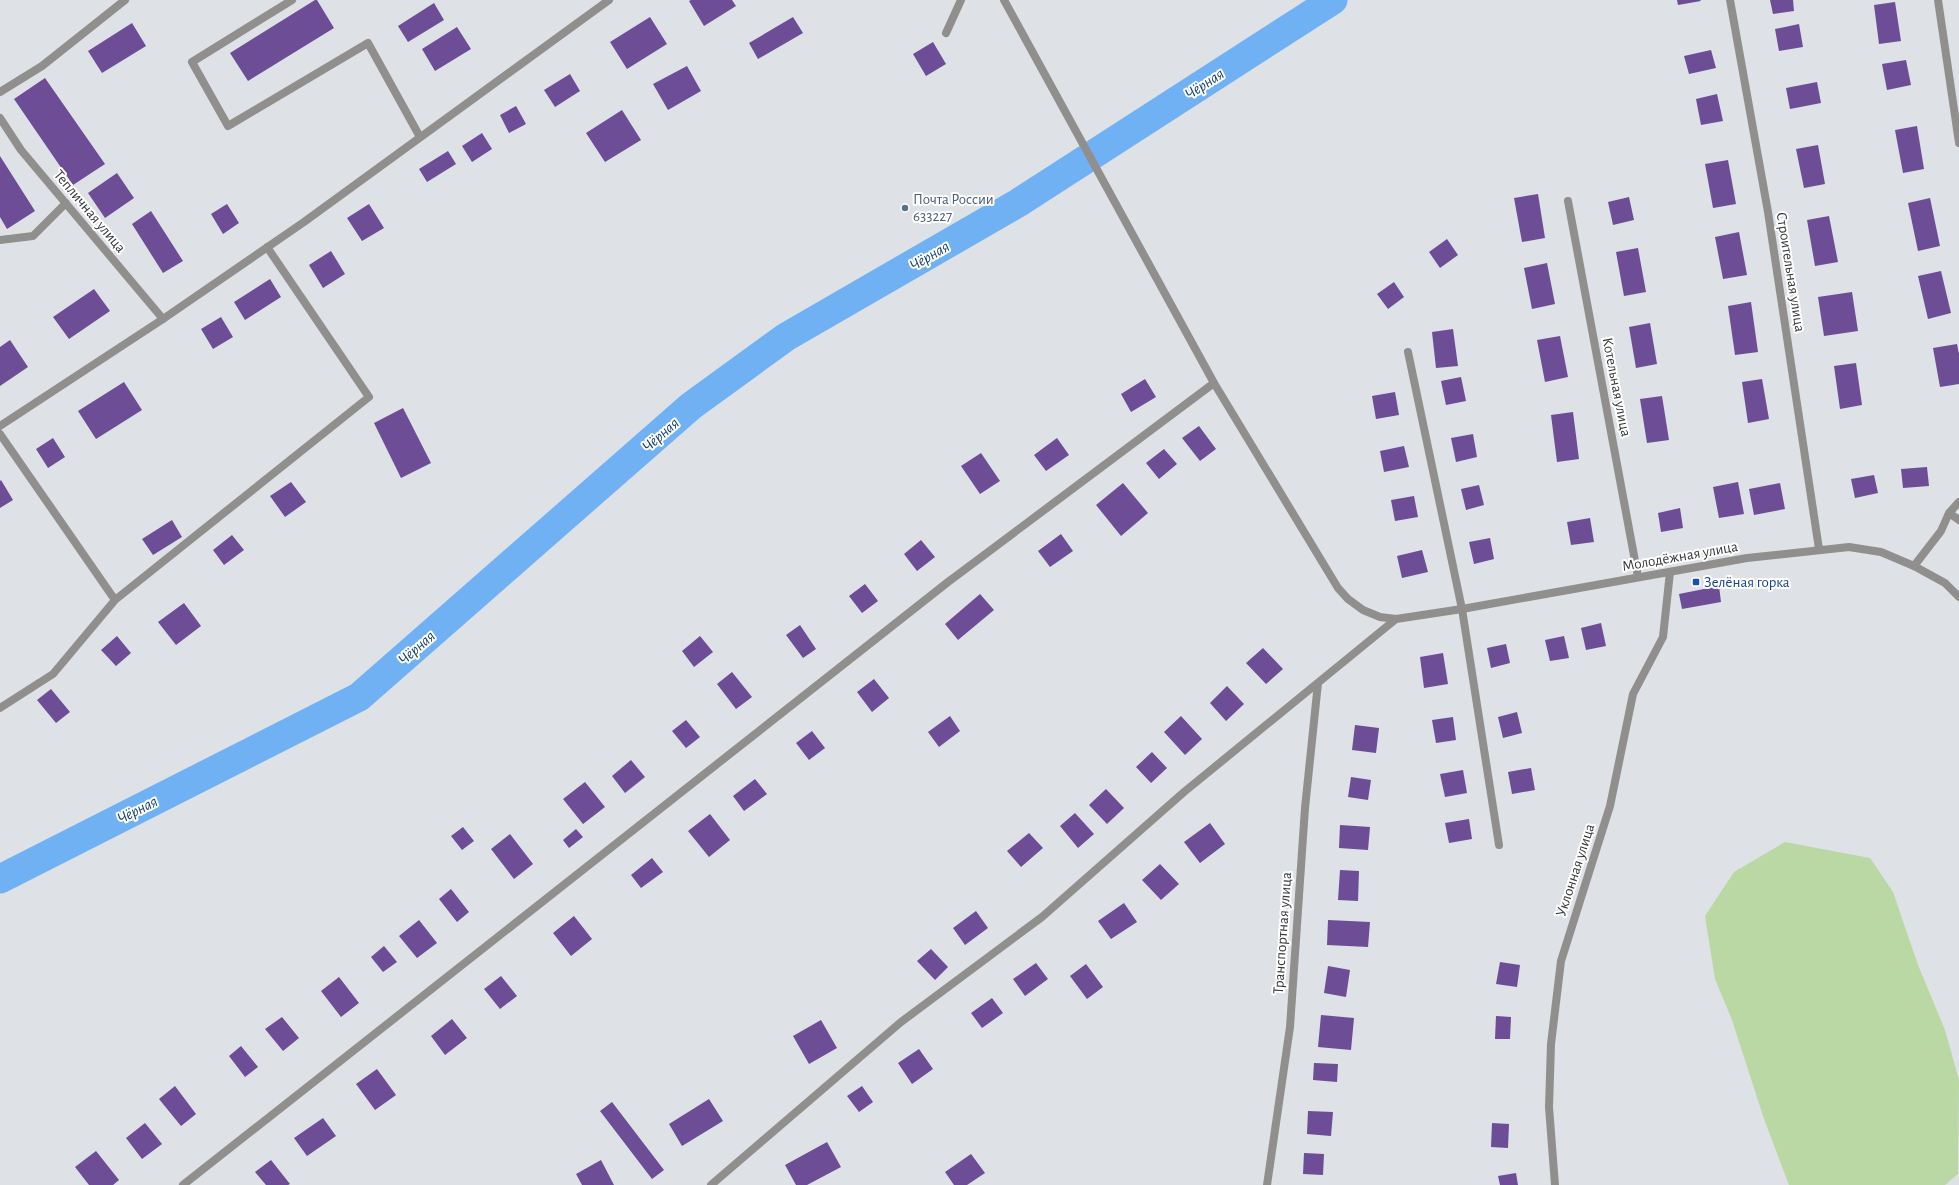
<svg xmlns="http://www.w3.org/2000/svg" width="1959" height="1185" font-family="'Alegreya Sans',sans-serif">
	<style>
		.green { fill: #b9d8a3 }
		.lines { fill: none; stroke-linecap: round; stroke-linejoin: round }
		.river { stroke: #70b1f4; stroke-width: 29 }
		.building { fill: #6c4d96 }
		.service { stroke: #918f8d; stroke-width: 8 }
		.minor { stroke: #918f8d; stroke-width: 8 }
		.tertiary { stroke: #918f8d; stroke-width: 8 }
		.service-dot { fill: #5c6f8a; stroke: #fff; stroke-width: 1.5 }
		.transit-dot { fill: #1a4fb4; stroke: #fff; stroke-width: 1.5 }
		.labels { text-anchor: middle; stroke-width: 4; stroke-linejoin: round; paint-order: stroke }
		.service-label { font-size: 15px; fill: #4e5e75; stroke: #fff; text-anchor: start }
		.street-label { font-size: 15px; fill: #37383a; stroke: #fff }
		.transit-label { font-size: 15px; fill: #164399; stroke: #fff; text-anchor: start }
		.water-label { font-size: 16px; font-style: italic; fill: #13426d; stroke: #fff }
	</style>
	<rect width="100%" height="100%" fill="#dee1e6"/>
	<!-- green -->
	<path class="green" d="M1785,842L1870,858L1893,892L1918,965L1945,1030L1959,1080L1958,1174L1945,1185H1789L1764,1119L1732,1020L1715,979L1705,916L1734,872Z"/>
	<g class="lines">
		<!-- river -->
		<path class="river" d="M0,879L359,697L691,406L786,337L1018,203L1333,0"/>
	</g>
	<!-- building -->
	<path class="building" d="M315,0H317L334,28L248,81L230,53Z
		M691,0H732L736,6L704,26L689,1Z
		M1677,0H1700L1701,1L1678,5Z
		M1770,0H1793L1794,11L1773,14Z
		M1895,2L1901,41L1879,44L1874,5Z
		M434,3L444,20L408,42L398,26Z
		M650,17L667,44L627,69L610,42Z
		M793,17L803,33L758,59L749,43Z
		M132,23L146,46L102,73L88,51Z
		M1799,24L1803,47L1779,51L1775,29Z
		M457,27L471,49L435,71L422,49Z
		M933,42L946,64L926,76L913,54Z
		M1711,50L1716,68L1689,74L1684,56Z
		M1906,60L1911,85L1887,90L1882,64Z
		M687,66L701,91L668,110L653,84Z
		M570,74L580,91L555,107L544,90Z
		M45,78L105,164L73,185L14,99Z
		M1817,82L1821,103L1790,109L1786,88Z
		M1717,94L1723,121L1701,125L1696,99Z
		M516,106L526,124L509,133L500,115Z
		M622,110L641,140L605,162L586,133Z
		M1917,126L1924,169L1903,173L1895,130Z
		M482,133L492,149L472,162L462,146Z
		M1818,145L1825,184L1804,188L1796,149Z
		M448,151L456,164L427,182L419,169Z
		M0,156L35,211L7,229L0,217Z
		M1728,160L1736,204L1713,208L1705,164Z
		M117,173L134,198L105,218L88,193Z
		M1538,194L1545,238L1522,242L1514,198Z
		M1629,197L1634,220L1613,225L1608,202Z
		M1930,198L1940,246L1918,251L1908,203Z
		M227,204L239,223L223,234L211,214Z
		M369,204L384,228L362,241L347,218Z
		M151,211L183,261L163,273L132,224Z
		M1829,216L1838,262L1815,266L1807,220Z
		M1739,232L1747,275L1723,279L1715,237Z
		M1447,239L1458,255L1440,268L1429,252Z
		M1638,248L1646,292L1624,296L1616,252Z
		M331,251L345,274L323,288L309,265Z
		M1547,263L1555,304L1532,309L1524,268Z
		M1941,271L1951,313L1928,319L1918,276Z
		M270,279L281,297L245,320L234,302Z
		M1394,282L1404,297L1388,309L1377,294Z
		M94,289L110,311L69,339L53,317Z
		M1852,292L1858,331L1824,336L1818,297Z
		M1751,302L1758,352L1735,355L1728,306Z
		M221,317L233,337L213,349L201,329Z
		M1650,323L1657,364L1636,368L1629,327Z
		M1453,329L1458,366L1436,368L1432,332Z
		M1560,336L1568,377L1545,382L1537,340Z
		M10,340L28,367L0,386V347Z
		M1957,344L1959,354V384L1940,387L1933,348Z
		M1856,363L1862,405L1840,409L1834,366Z
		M1461,377L1466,401L1446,405L1441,381Z
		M1145,379L1156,397L1131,412L1121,394Z
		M1762,379L1769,419L1748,423L1742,382Z
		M124,382L142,410L96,439L78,411Z
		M1395,392L1399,415L1376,419L1372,396Z
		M1662,396L1669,440L1647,443L1640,399Z
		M403,408L431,463L401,478L374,423Z
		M1573,412L1579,459L1557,462L1551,415Z
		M1199,426L1216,449L1200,461L1182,438Z
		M1473,434L1477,457L1456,462L1451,438Z
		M53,438L65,457L48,468L36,449Z
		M1057,438L1069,455L1046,471L1034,455Z
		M1404,446L1409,467L1384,472L1380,451Z
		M1164,449L1177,464L1159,479L1146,463Z
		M981,453L1000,481L980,494L961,466Z
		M1927,467L1929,486L1903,488L1901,469Z
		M1874,475L1878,493L1855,498L1851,479Z
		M1,480L13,500L0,508V481Z
		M291,482L306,502L285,517L270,496Z
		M1738,482L1744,514L1719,518L1713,487Z
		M1123,483L1148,513L1121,536L1096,505Z
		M1780,483L1785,509L1754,515L1749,489Z
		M1479,485L1484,505L1466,510L1461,489Z
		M1414,496L1418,517L1395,521L1391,500Z
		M1680,508L1683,528L1661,532L1658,513Z
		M1590,518L1594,542L1571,545L1567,522Z
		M172,520L182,537L153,555L142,539Z
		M1061,534L1073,551L1050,567L1038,551Z
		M232,535L244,550L224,565L213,550Z
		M1490,538L1494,559L1474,564L1469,542Z
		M921,540L935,557L917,571L904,554Z
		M1422,550L1428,572L1402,578L1397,556Z
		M865,584L878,601L862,613L849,596Z
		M1719,586L1721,602L1682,609L1679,594Z
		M980,594L994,610L958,640L945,624Z
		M184,603L201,626L176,645L158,622Z
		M1601,623L1606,646L1586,650L1581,628Z
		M800,625L816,649L803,658L786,635Z
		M117,636L131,653L116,666L101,650Z
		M700,636L713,652L694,667L682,651Z
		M1564,636L1569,658L1550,661L1545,640Z
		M1506,644L1510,663L1491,668L1487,648Z
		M1263,648L1283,669L1266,684L1246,663Z
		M1443,653L1448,684L1424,688L1420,657Z
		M732,672L752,697L736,709L717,684Z
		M874,679L889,698L872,712L857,692Z
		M1227,686L1244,704L1226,721L1210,703Z
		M51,689L70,712L56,723L37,700Z
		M1517,712L1522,733L1503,738L1498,717Z
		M950,716L960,731L939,747L928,732Z
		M1181,716L1202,739L1185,755L1164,732Z
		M1453,717L1456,740L1436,743L1432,720Z
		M686,720L700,737L686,748L672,731Z
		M1355,725L1379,728L1376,753L1352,750Z
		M812,731L825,748L809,760L796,743Z
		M1152,752L1167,768L1151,783L1136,767Z
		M631,760L645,777L625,793L612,776Z
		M1531,768L1535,790L1512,794L1508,772Z
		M1463,770L1467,793L1445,797L1440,774Z
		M1351,777L1371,780L1368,800L1348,797Z
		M755,779L767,794L744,811L733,796Z
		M585,782L605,807L583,824L563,799Z
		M1106,789L1124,808L1107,824L1089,805Z
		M1075,813L1094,834L1078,848L1060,826Z
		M710,814L730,840L709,857L688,831Z
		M1469,819L1472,839L1449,843L1445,823Z
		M1210,823L1225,844L1200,863L1184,842Z
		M1340,825L1370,827L1368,850L1339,848Z
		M463,827L474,841L462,850L451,836Z
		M576,829L583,837L569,848L563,840Z
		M1029,833L1043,848L1021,867L1007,851Z
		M510,834L533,864L514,879L491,849Z
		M652,858L663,872L641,888L631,875Z
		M1160,864L1179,884L1161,900L1142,880Z
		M1340,870L1359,871L1358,901L1338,900Z
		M451,889L469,912L457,922L439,899Z
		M1124,903L1137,922L1111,939L1098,921Z
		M976,911L988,928L965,945L953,928Z
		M574,916L592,939L571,956L553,933Z
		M419,920L437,943L417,958L399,936Z
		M1328,920L1370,922L1368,947L1327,945Z
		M384,946L397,962L383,972L371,957Z
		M931,949L948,967L935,980L917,961Z
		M1500,962L1520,965L1517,987L1496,984Z
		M1036,963L1048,979L1025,996L1013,979Z
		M1086,964L1103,987L1087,999L1070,976Z
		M1328,966L1350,970L1346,997L1324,993Z
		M501,976L517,996L500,1009L484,989Z
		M339,977L359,1003L341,1017L321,991Z
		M992,998L1003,1013L982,1028L971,1013Z
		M1321,1015L1354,1018L1351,1050L1318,1047Z
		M1496,1016L1511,1017L1510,1039H1495Z
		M282,1017L299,1038L283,1051L265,1029Z
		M452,1019L467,1038L445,1055L431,1036Z
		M821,1020L837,1048L809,1064L793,1036Z
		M241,1046L258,1067L245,1077L229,1056Z
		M919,1049L933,1069L912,1084L898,1063Z
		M1314,1063L1338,1064L1337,1082L1313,1080Z
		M377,1069L396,1095L375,1110L356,1084Z
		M175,1086L196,1114L181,1126L159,1099Z
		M862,1086L873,1102L859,1112L847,1096Z
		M709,1099L723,1121L682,1146L669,1124Z
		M612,1102L664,1170L652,1179L600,1111Z
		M1308,1111L1333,1112L1331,1136L1307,1134Z
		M323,1118L336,1136L307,1156L294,1138Z
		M145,1123L162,1144L142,1159L126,1138Z
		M1492,1123L1509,1124L1508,1148L1491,1147Z
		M827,1142L841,1167L807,1185H796L785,1165Z
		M96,1151L119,1180L113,1185H89L75,1167Z
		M1304,1153L1324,1154L1323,1175L1303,1174Z
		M971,1154L985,1173L967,1185H954L945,1172Z
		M271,1160L290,1184L288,1185H266L255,1172Z
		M601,1160L614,1185H582L576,1174Z
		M1516,1173L1518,1185H1500L1498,1176Z"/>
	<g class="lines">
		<!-- service -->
		<path class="service" d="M292,0L192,62L228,126L368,43L420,137
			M946,33L961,0
			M0,426L163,319L304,222L609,0
			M0,434L115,600L369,397L267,247
			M0,708L53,674L115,600"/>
		<!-- minor -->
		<path class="minor" d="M1730,0L1768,212L1819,549
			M1938,0L1959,143
			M0,92L42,66L125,0
			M0,118L21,150L163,319
			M1568,201L1638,577
			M0,240L33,236L66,203
			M1408,352L1462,609L1499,845
			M1949,513L1959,520
			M1914,566L1941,531L1949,513L1959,502
			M711,1185L901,1022L1042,917L1184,792L1396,619
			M1267,1185L1290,1027L1305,808L1318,683
			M1555,1185L1549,1107L1551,1044L1561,961L1610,806L1633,694L1663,637L1670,572"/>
		<!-- tertiary -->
		<path class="tertiary" d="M1004,0L1214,383L1338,588L1348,599L1363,610L1380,617L1396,619L1462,609L1747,558L1849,547L1881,552L1914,566L1945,583L1959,597
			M183,1185L948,582L1214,383"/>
	</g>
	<!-- markers -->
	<circle class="service-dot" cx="905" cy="208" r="4"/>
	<rect class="transit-dot" x="1692" y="578" width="8" height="8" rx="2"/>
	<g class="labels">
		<!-- service labels -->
		<g class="service-label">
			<text x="913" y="204">Почта России<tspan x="913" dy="17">633227</tspan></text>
		</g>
		<!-- street labels -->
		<g class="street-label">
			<text transform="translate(90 211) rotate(50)" y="5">Тепличная улица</text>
			<text transform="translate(1791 272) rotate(81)" y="5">Строительная улица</text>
			<text transform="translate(1617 387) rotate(79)" y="5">Котельная улица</text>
			<text transform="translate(1680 556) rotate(-10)" y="5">Молодёжная улица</text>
			<text transform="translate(1575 870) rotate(-72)" y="5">Уклонная улица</text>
			<text transform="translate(1282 933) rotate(-86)" y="5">Транспортная улица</text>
		</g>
		<!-- transit labels -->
		<g class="transit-label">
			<text x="1704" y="587">Зелёная горка</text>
		</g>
		<!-- water labels -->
		<g class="water-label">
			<text transform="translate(1204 83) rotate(-33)" y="6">Чёрная</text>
			<text transform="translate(929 255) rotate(-30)" y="6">Чёрная</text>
			<text transform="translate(660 434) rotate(-41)" y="6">Чёрная</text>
			<text transform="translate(416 647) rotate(-41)" y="6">Чёрная</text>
			<text transform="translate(137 809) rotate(-27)" y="6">Чёрная</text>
		</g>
	</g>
</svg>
